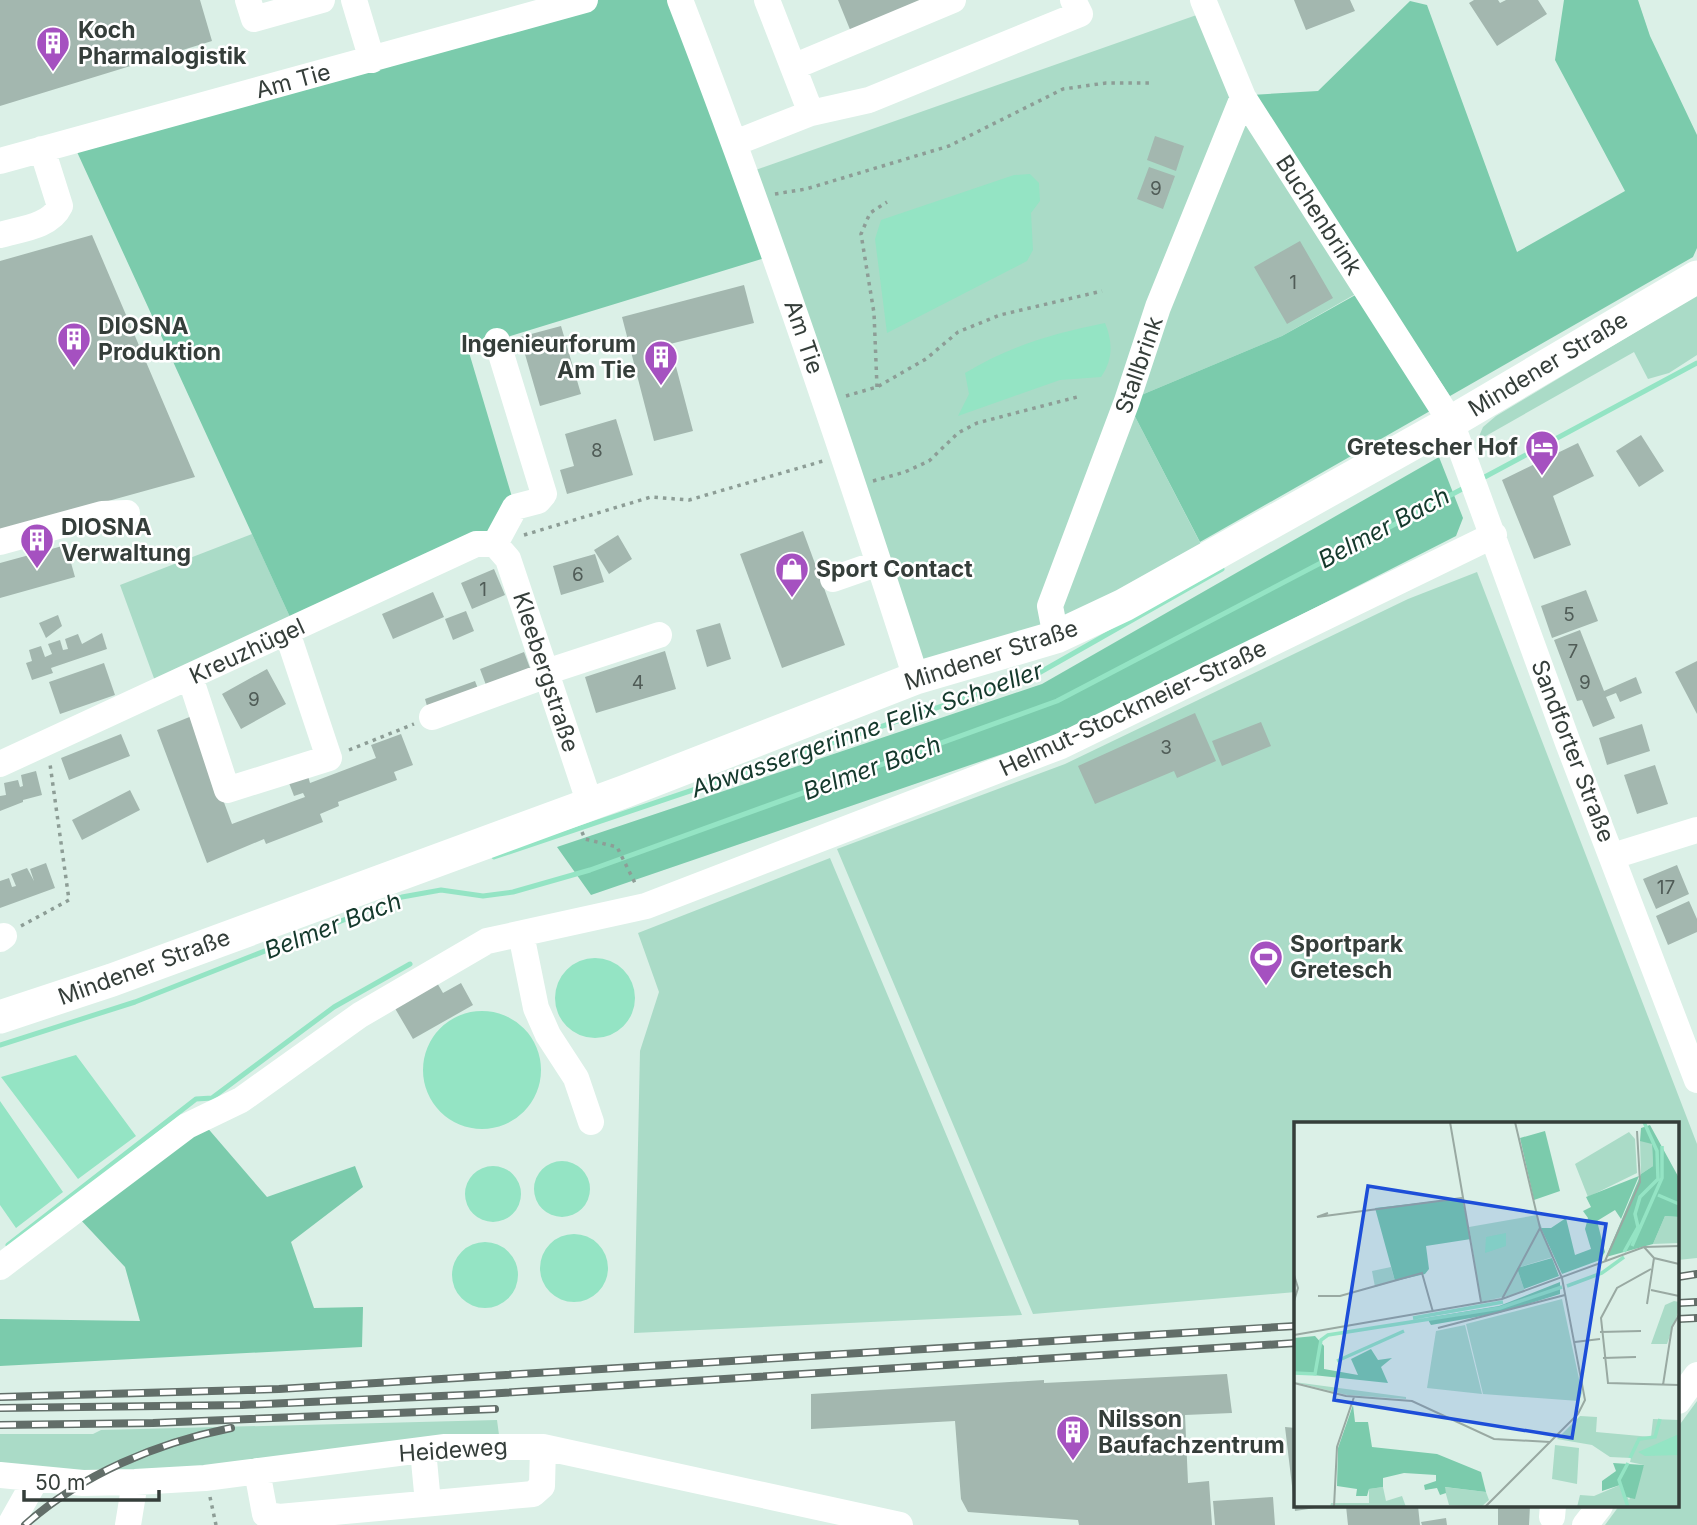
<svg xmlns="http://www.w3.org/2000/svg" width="1697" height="1525" font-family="Inter,sans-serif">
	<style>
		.green { fill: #aadbc7 }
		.forest { fill: #7bcbac }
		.water { fill: #94e4c4 }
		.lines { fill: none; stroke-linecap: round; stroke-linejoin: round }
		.stream { stroke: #94e4c4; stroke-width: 5 }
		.building { fill: #a3b7af }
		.path { stroke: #8d9d96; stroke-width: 3.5; stroke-dasharray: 3.5 5; stroke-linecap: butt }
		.minor { stroke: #fff; stroke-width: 26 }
		.major { stroke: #fff; stroke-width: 33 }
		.rail-casing { stroke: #626e69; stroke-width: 8 }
		.rail { stroke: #fff; stroke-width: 5; stroke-dasharray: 16; stroke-linecap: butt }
		.labels { text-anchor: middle; stroke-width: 5; stroke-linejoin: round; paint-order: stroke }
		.number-label { font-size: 19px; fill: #505c57 }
		.poi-label { font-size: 23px; font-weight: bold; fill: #353e3a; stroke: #fff; text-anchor: start }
		.street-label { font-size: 23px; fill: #353e3a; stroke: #fff }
		.water-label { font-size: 24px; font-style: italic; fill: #14392c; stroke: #fff }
		.inset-river { fill: none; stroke: #94e4c4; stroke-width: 3.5 }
		.inset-road { fill: none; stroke: #99a9a2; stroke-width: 2 }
		.view { fill: #1d4ed8; fill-opacity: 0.15; stroke: #1d4ed8; stroke-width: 3.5 }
		.inset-edge { fill: none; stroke: #353e3a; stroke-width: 3.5 }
	</style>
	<rect width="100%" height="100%" fill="#dbf0e7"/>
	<!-- green -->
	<path class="green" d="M1208,11L1366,288L1282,336L1127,401L1208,558L916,678L747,173Z
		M1697,295V355L1669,373L1648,379L1634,352L1477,441L1483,427L1496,416Z
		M252,534L295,628L159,692L120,585Z
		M1477,572L1697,1144V1258L1678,1260V1124H1296V1292L1033,1314L837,849L1065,764L1408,599Z
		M830,858L1022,1315L634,1333L640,1051L659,992L638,933Z
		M1697,1401V1525H1605L1619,1506H1678V1427Z
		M497,1420L499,1435L203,1468L89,1474L0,1465V1434H93L101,1430Z"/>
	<!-- forest -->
	<path class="forest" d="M585,0H680L775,255L468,349L515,507L495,544L295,628L72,141Z
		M1564,0H1638L1650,36L1697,135V248L1693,257L1450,396L1251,95L1318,91L1410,1L1427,5L1517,252L1625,191L1555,60Z
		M1359,293L1430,411L1200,542L1127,401L1282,336Z
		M1439,457L1463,518L1456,536L1132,701L1049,738L591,895L557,847L1042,684Z
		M205,1125L267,1197L355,1166L363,1187L291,1242L314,1308L363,1307L362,1347L0,1366V1319L140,1321L125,1267L78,1217Z"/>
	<!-- water -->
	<path class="water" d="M1030,174L1039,183L1040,201L1031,213L1033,250L1027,261L887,333L875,239L881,220L1014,175Z
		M1105,323C1113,342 1113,360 1101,377L1060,380L958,416L969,394L965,373C1010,346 1054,333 1105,323Z
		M555 998a40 40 0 1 1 80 0a40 40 0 1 1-80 0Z
		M423 1070a59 59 0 1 1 118 0a59 59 0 1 1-118 0Z
		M76,1055L136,1136L78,1179L1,1077Z
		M0,1101L63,1192L16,1228L0,1205Z
		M534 1189a28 28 0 1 1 56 0a28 28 0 1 1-56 0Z
		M465 1194a28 28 0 1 1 56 0a28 28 0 1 1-56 0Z
		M540 1268a34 34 0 1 1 68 0a34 34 0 1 1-68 0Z
		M452 1275a33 33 0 1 1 66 0a33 33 0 1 1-66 0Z"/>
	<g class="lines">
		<!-- stream -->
		<path class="stream" d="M1481,479L1697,363
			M494,857L1037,674L1222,569
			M0,1045L135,1002L402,897L441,890L483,896L513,892L590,870L1057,701L1466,487
			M8,1245L196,1099L212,1098L334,1007L410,964"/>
	</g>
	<!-- building -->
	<path class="building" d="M0,0H200L212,41L0,106Z
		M838,0H928L851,32Z
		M1294,0H1350L1355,11L1306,30Z
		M1474,0H1498L1500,3L1506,0H1538L1547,14L1497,46L1469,3Z
		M1155,136L1184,146L1176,171L1147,160Z
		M1149,167L1175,176L1163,209L1137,199Z
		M92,235L195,477L0,531V261Z
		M1300,241L1333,298L1287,324L1254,267Z
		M744,285L754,323L670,344L693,431L654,441L622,317Z
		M561,326L581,394L540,406L520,337Z
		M616,419L633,475L567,494L560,470L574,466L565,434Z
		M1641,435L1664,471L1639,487L1616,451Z
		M1578,443L1594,476L1553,496L1571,545L1534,559L1502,480Z
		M803,531L845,645L782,668L740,554Z
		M618,535L632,559L609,574L594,550Z
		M66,545L75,577L0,598V563Z
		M595,554L604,582L561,595L553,566Z
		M494,569L505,595L472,609L461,583Z
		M1586,590L1598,621L1552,638L1541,606Z
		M433,592L444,617L393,639L382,614Z
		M466,611L474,631L453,640L445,619Z
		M58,615L62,626L46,638L39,623Z
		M720,623L731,659L707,667L696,630Z
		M1580,630L1604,691L1636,677L1642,693L1620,702L1616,693L1606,697L1615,718L1593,727L1582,700L1577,701L1554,640Z
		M102,633L107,649L51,668L53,673L32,680L26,663L32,661L29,650L41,646L45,657L52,654L48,644L60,640L63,650L68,649L65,639L78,634L82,644Z
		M665,651L676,689L596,713L585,677Z
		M524,652L530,668L486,685L480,669Z
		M1697,661V714L1675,672Z
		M104,663L115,695L60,714L49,682Z
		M267,669L286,704L241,729L222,694Z
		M475,681L480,694L429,713L425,699Z
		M1195,713L1216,761L1177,778L1174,771L1095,804L1078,766Z
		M192,716L232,824L305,797L303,793L294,796L289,783L308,776L310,783L376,758L371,745L401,734L413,765L394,772L397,780L338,802L339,806L320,814L323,822L266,844L264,839L207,863L157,730Z
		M1261,722L1271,746L1222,766L1212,741Z
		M1642,724L1650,751L1607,765L1599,738Z
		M121,734L130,756L69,780L61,758Z
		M1655,765L1668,804L1637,814L1624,775Z
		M36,771L42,795L23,800V802L0,811V796L6,795L4,783L18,780L20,787L23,786L21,775Z
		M130,790L140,810L82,840L72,820Z
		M46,863L55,888L0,908V881L9,878L12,887L16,886L11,874L27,868L34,881L30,869Z
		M1677,865L1689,894L1656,909L1643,879Z
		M1689,901L1697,919V932L1668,945L1656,916Z
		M436,981L443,993L461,983L473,1005L413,1039L393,1005Z
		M1227,1374L1232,1413L1185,1415L1188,1483L1209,1481L1212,1525H1079L1078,1520L968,1512L961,1499L955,1421L811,1429V1394L1044,1380V1383Z
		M1285,1427L1296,1428V1506L1322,1507L1295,1511Z
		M1273,1497L1275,1525H1215L1213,1501Z
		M1346,1506H1418L1420,1525H1348Z
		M1498,1506H1530L1529,1525H1498Z
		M1446,1518L1447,1525H1422L1421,1522Z"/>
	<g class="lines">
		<!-- path -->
		<path class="path" d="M775,194L806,189L949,146L1063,89L1106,83H1150
			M877,387L874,313L861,234L870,213L887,202
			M846,396L877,387L926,359L958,332L1000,315L1102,291
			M873,481L905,472L929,461L958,433L977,423L1081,396
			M524,535L651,497L689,500L823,461
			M349,750L414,724
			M582,832L585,839L617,847L636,885
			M21,926L69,900L50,764
			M210,1497L216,1525"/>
		<!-- minor -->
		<path class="minor" d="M248,0L254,19L322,0
			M354,0L372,60
			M680,0C767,224 843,450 916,678
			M767,0L811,113
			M1203,0L1243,97L1451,422L1568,743L1697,1080
			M793,67L953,0
			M735,143L811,113L869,100L1080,14L1073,0
			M0,161L585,0
			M0,235C20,229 50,227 60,206L42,149
			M0,542L102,514L127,513
			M495,544L508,559L590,804
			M495,544L515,507L538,501L544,494L497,341
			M833,579L879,563
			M1056,637L1050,606L1127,401L1158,307L1243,97
			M546,672L659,635
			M190,677L227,790L329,758L287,632
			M432,717L547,675
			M0,764L476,544H495
			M1613,856L1697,830
			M521,934L536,1008L548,1035L576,1078L591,1122
			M0,939L4,936
			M0,1267L187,1126L241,1100L360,1015L487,941L646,906L1061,746L1494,535
			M1678,1401L1697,1375
			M423,1450L428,1503
			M257,1471L265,1514L279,1517L533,1494L542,1486L543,1447
			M0,1475L83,1483L135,1482L205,1478L445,1447H543L900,1525
			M1552,1517L1553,1506
			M10,1525L36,1479
			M128,1525L135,1482
			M1585,1525L1600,1506"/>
		<!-- major -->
		<path class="major" d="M0,1017L112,980L626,791L916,678L1056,637L1124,605L1451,422L1697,277"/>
		<!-- rail casing -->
		<g class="rail-casing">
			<path id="rail" d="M1678,1277L1697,1274
				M1678,1303L1697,1302
				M1678,1319L1697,1318
				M0,1397L279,1389L1296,1326
				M0,1408L242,1405L485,1394L1296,1343
				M0,1425L153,1423L495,1409
				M25,1525C82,1474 157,1443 231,1428"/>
		</g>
		<!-- rail -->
		<use href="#rail" class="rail"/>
	</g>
	<!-- icons -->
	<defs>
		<g id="building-pin" transform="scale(1.75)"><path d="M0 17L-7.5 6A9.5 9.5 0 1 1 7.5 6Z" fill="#a551c0" stroke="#fff"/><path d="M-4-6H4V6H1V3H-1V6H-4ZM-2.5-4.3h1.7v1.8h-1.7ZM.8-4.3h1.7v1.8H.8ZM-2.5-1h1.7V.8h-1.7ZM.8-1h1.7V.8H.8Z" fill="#fff"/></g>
		<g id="hotel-pin" transform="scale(1.75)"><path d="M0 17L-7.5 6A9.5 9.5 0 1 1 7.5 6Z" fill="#a551c0" stroke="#fff"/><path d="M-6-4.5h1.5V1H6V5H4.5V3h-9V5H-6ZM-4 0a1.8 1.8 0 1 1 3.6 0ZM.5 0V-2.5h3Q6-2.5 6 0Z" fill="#fff"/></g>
		<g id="shop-pin" transform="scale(1.75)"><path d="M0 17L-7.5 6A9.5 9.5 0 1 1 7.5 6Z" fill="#a551c0" stroke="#fff"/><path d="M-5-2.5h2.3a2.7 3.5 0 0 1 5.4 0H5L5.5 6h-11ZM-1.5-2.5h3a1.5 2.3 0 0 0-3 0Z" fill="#fff"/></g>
		<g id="stadium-pin" transform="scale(1.75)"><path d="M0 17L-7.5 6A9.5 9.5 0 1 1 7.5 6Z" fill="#a551c0" stroke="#fff"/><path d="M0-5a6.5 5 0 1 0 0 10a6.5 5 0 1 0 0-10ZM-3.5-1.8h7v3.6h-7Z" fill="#fff"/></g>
	</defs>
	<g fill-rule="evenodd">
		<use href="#building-pin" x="53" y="43"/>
		<use href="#building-pin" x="74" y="339"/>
		<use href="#building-pin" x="661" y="357"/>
		<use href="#hotel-pin" x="1542" y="447"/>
		<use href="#building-pin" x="37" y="540"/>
		<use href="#shop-pin" x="792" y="569"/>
		<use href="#stadium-pin" x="1266" y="957"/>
		<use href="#building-pin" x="1073" y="1432"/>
	</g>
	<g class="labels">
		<!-- number labels -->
		<g class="number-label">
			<text x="1156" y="195">9</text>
			<text x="1293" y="289">1</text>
			<text x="597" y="457">8</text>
			<text x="578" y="581">6</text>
			<text x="483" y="596">1</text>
			<text x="1569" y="621">5</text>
			<text x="1573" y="658">7</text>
			<text x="638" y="689">4</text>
			<text x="1585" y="689">9</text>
			<text x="254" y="706">9</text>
			<text x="1166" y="754">3</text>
			<text x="1666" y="894">17</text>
		</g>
		<!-- poi labels -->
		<g class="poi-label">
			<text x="78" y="38">Koch<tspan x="78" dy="26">Pharmalogistik</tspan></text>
			<text x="98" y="334">DIOSNA<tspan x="98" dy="26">Produktion</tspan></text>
			<text x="636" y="352" text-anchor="end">Ingenieurforum<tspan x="636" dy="26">Am Tie</tspan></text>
			<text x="1518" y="455" text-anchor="end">Gretescher Hof</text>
			<text x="61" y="535">DIOSNA<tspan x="61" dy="26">Verwaltung</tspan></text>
			<text x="816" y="577">Sport Contact</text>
			<text x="1290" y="952">Sportpark<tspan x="1290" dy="26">Gretesch</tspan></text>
			<text x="1098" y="1427">Nilsson<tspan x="1098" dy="26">Baufachzentrum</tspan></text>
		</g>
		<!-- street labels -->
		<g class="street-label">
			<text transform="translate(293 81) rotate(-15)" y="8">Am Tie</text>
			<text transform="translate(1319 215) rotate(57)" y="8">Buchenbrink</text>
			<text transform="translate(804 337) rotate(71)" y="8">Am Tie</text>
			<text transform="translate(1548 364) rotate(-31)" y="8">Mindener Straße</text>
			<text transform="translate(1139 365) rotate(-71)" y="8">Stallbrink</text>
			<text transform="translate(247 651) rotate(-25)" y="8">Kreuzhügel</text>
			<text transform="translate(991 655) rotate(-18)" y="8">Mindener Straße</text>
			<text transform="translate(546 672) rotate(72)" y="8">Kleebergstraße</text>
			<text transform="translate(1133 708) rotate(-25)" y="8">Helmut-Stockmeier-Straße</text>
			<text transform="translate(1573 751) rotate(69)" y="8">Sandforter Straße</text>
			<text transform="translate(144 967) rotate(-20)" y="8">Mindener Straße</text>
			<text transform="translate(453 1450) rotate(-4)" y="8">Heideweg</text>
		</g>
		<!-- water labels -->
		<g class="water-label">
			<text transform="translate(1384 528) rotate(-28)" y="8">Belmer Bach</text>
			<text transform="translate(867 730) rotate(-19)" y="8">Abwassergerinne Felix Schoeller</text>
			<text transform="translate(872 768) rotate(-20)" y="8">Belmer Bach</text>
			<text transform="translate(333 926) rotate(-21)" y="8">Belmer Bach</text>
		</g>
	</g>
	<!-- overview -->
	<g transform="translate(1294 1122)">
		<rect width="385" height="385" fill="#dbf0e7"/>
		<path d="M335,10L341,17L343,51L294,75L281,42ZM353,18L358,22L359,44L347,52L346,19ZM243,93L259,135L223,146L231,170L187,180L175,105ZM371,94L385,95V121L359,122ZM97,145L101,159L81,165L78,149ZM268,177L288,271L285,279L189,272L172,202ZM380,179L385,180V188L373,222H357L371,183ZM171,203L188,272L133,266L142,209ZM0,260L112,275V277L53,273ZM286,294L303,295L302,310L357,315L359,297L385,298V385H283L286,373L300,374L326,363L335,378L350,343L336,340L337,336L316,335L298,323L263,317ZM261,323L285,326L283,362L258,357ZM89,365L92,379L108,374L112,385H36L37,381H75V367ZM150,365L192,370L195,378L187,385L155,383Z" fill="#aadbc7"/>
		<path d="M356,3L385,56V95L371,94L359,122L312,135L347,52L359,44L358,22L346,19L347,6ZM251,9L266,69L240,78L226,16ZM345,54L327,97L321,88L303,99L311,130L306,138L268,152L247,106H257L272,96L281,133L297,127L291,107L294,96L289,89L297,85L292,75ZM168,76L177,117L132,124L135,147L131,152L101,159L81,86ZM258,136L265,154L230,167L223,146ZM266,160V172L205,191L137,203L133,196L205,184ZM21,214L30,224V247L64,253L57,237L77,227L84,238L98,236L87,245L94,261L0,251V216ZM59,283L61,300H74L78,325L143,332L187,350L192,370L151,365L152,371L146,373L143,366L131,368L130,363L142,359V353L110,351L89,356V365L75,367L73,374H62L63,367L43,364L44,326ZM319,341L350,343L341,377L332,375L326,363L308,369V359L322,349Z" fill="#7bcbac"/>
		<path d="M212,111V124L191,131L192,115ZM385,312V333L351,334L344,330Z" fill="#94e4c4"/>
		<path class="inset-river" d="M364,73L385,82M338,124L368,56V24M330,130L344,105L341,92L346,75L364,57L363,29L350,0M273,164L308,151L330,135M119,196L209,180M43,239L110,209M0,251L21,252L27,218L34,213L206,186L268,165M336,336L345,317L361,315L366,297M334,341L325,358L334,385"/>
		<path class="inset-road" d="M156,0L187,180M34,91L23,95L168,76M350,125L360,136L385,142M311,139L346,60L343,9M357,147L323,166L307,196L314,261L385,263M0,153L4,166L0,179M357,168L385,174M24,174H46L128,151L139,190M208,177L246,106M353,182L360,136M144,206L271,173M306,210L347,209M0,213L208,177L350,125L385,124M281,220L306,217M309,236L342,235M0,261L52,274L118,279L200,317L256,320M369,263L378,205L385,193M40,385L43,325L60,275M191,385L284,292L291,278L268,156L246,106L221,0"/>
		<path class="view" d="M74,64L312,102L278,316L40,278Z"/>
		<rect width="385" height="385" class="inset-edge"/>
	</g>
	<!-- scale -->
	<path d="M24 1490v10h135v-10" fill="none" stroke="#353e3a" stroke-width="3.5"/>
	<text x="35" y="1490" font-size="21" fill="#353e3a" stroke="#ffffff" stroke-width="5" paint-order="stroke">50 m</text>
</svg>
